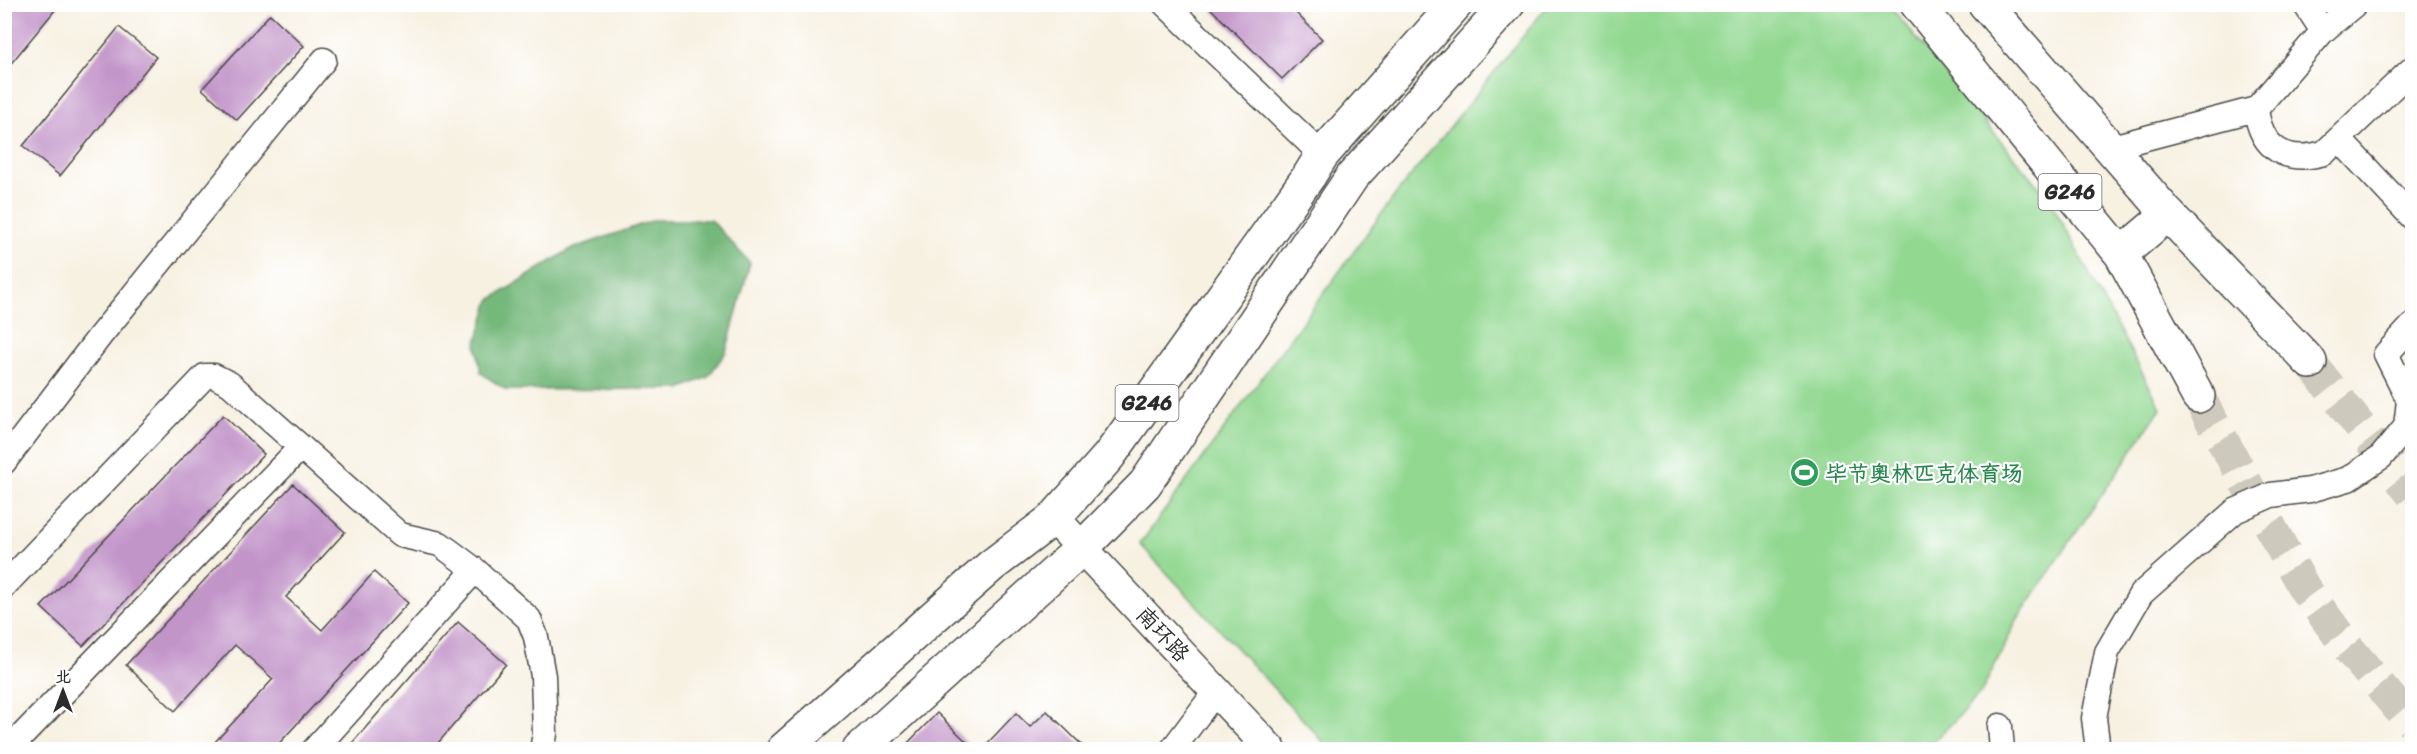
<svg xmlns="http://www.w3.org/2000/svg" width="2417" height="754" font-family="Sriracha,'LXGW WenKai TC',sans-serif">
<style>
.green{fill:#92d891;stroke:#5e825e;stroke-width:1.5}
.forest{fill:#75b87b;stroke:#507253;stroke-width:1.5}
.building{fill:#c295c9}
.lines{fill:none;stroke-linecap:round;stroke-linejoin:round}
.highway-tunnel{stroke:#cec9bd;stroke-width:33;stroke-dasharray:33 16;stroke-linecap:butt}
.minor-casing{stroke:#4a4946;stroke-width:27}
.major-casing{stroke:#4a4946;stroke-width:33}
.highway-casing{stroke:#4a4946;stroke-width:36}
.minor{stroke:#fff;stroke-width:24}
.major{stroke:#fff;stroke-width:30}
.highway{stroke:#fff;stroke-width:33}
.labels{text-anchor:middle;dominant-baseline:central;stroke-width:4.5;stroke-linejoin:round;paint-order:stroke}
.shield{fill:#fff;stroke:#6b6b6b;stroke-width:1.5}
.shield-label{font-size:21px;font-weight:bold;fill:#2b2b2b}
.leisure-label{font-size:22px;font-weight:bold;fill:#27864d;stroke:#fff;text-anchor:start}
.street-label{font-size:22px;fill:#2b2b2b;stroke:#fff}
</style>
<rect width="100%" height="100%" fill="#fff"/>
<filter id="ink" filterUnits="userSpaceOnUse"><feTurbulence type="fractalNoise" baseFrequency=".0167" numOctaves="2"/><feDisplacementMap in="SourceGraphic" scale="12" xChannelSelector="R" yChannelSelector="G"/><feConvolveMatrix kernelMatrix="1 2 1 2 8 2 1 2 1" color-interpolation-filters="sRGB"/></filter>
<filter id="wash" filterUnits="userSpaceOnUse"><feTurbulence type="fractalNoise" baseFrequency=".008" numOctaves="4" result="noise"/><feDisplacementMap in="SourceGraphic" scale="24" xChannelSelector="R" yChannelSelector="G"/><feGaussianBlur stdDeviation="1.35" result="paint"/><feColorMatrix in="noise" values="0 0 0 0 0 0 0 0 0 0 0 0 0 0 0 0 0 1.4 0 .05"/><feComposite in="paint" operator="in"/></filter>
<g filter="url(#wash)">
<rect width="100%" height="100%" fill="#f7f1e2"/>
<path class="green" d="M1549 4 1889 5 2051 202 2161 408 2018 618 1981 693 1927 749H1330L1140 544 1396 194Z"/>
<path class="forest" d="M654 220H711L750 263 726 352 708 377 680 389 506 390 481 373 476 344 490 300 569 250Z"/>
<g id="blocks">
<path class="building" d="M4 4H60L4 72Z
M1206 4H1287L1322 39 1282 79Z
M270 14 304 46 237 120 202 89Z
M119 27 156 57 60 176 23 146Z
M223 415 264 454 83 646 41 607Z
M293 484 345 532 286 597 322 630 374 572 408 603 273 750H224L215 742 273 679 235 645 175 711 126 665Z
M458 622 506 664 432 750H346Z
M1047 711 1087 750H981L1016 713 1030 727Z
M937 713 975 750H901Z"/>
</g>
</g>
<g filter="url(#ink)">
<use href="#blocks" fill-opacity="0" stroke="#4a4946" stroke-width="1.5"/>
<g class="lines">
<path class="highway-tunnel" d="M2310 362 2412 494
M2198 396 2304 588 2348 648 2412 724"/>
<defs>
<path id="minor" d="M1165 4 1322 155
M2305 4 2323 31
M2256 109 2323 31 2355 4
M2339 139 2412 217
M2108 148 2256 109C2261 149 2286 164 2324 153L2412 69
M4 462 100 336 324 60
M4 586 205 376H214L230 384 400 535 440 544 475 570 529 619 536 637 543 676 545 734 542 750
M2000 726 2002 750
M14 744 301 447
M314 750 475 570
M1172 750 1216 691
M2098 750 2094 718 2107 652 2141 594 2235 511 2271 495 2310 490 2348 479 2381 457 2406 427 2409 400 2386 354 2412 326"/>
<path id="major" d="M1054 518 1271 750"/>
<path id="highway" d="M1917 4 2121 254 2198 396
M1985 4 2168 214 2310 362
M2121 254 2168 214
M783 750 991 566 1054 518 1109 456 1309 176 1322 155 1456 4
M859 750 1082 548 1145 484 1352 177 1508 4"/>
</defs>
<use href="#minor" class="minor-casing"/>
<use href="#major" class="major-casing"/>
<use href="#highway" class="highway-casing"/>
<use href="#minor" class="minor"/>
<use href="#major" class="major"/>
<use href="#highway" class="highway"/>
</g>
</g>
<defs>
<symbol id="stadium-disc" viewBox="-11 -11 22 22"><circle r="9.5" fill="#2e9e5b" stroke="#fff"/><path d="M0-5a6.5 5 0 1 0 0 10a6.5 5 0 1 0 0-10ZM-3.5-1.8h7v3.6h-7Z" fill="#fff"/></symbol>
</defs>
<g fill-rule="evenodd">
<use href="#stadium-disc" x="1788" y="456" width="33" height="33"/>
</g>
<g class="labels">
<g class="shield">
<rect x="2038.5" y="174" width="63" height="36" rx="4.5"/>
<rect x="1115.5" y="385" width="63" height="36" rx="4.5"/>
</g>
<g class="shield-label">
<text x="2070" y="192">G246</text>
<text x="1147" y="403">G246</text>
</g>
<g class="leisure-label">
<text x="1825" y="473">毕节奥林匹克体育场</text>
</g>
<g class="street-label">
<text transform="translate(1163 634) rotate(47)">南环路</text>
</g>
</g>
<rect width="2417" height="754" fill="none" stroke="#fff" stroke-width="24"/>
<g transform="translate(63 691)" stroke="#ffffff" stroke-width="4.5" paint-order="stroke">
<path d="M0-4.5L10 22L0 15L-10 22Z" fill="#2b2b2b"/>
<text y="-9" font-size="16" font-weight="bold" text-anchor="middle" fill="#2b2b2b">北</text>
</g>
</svg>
